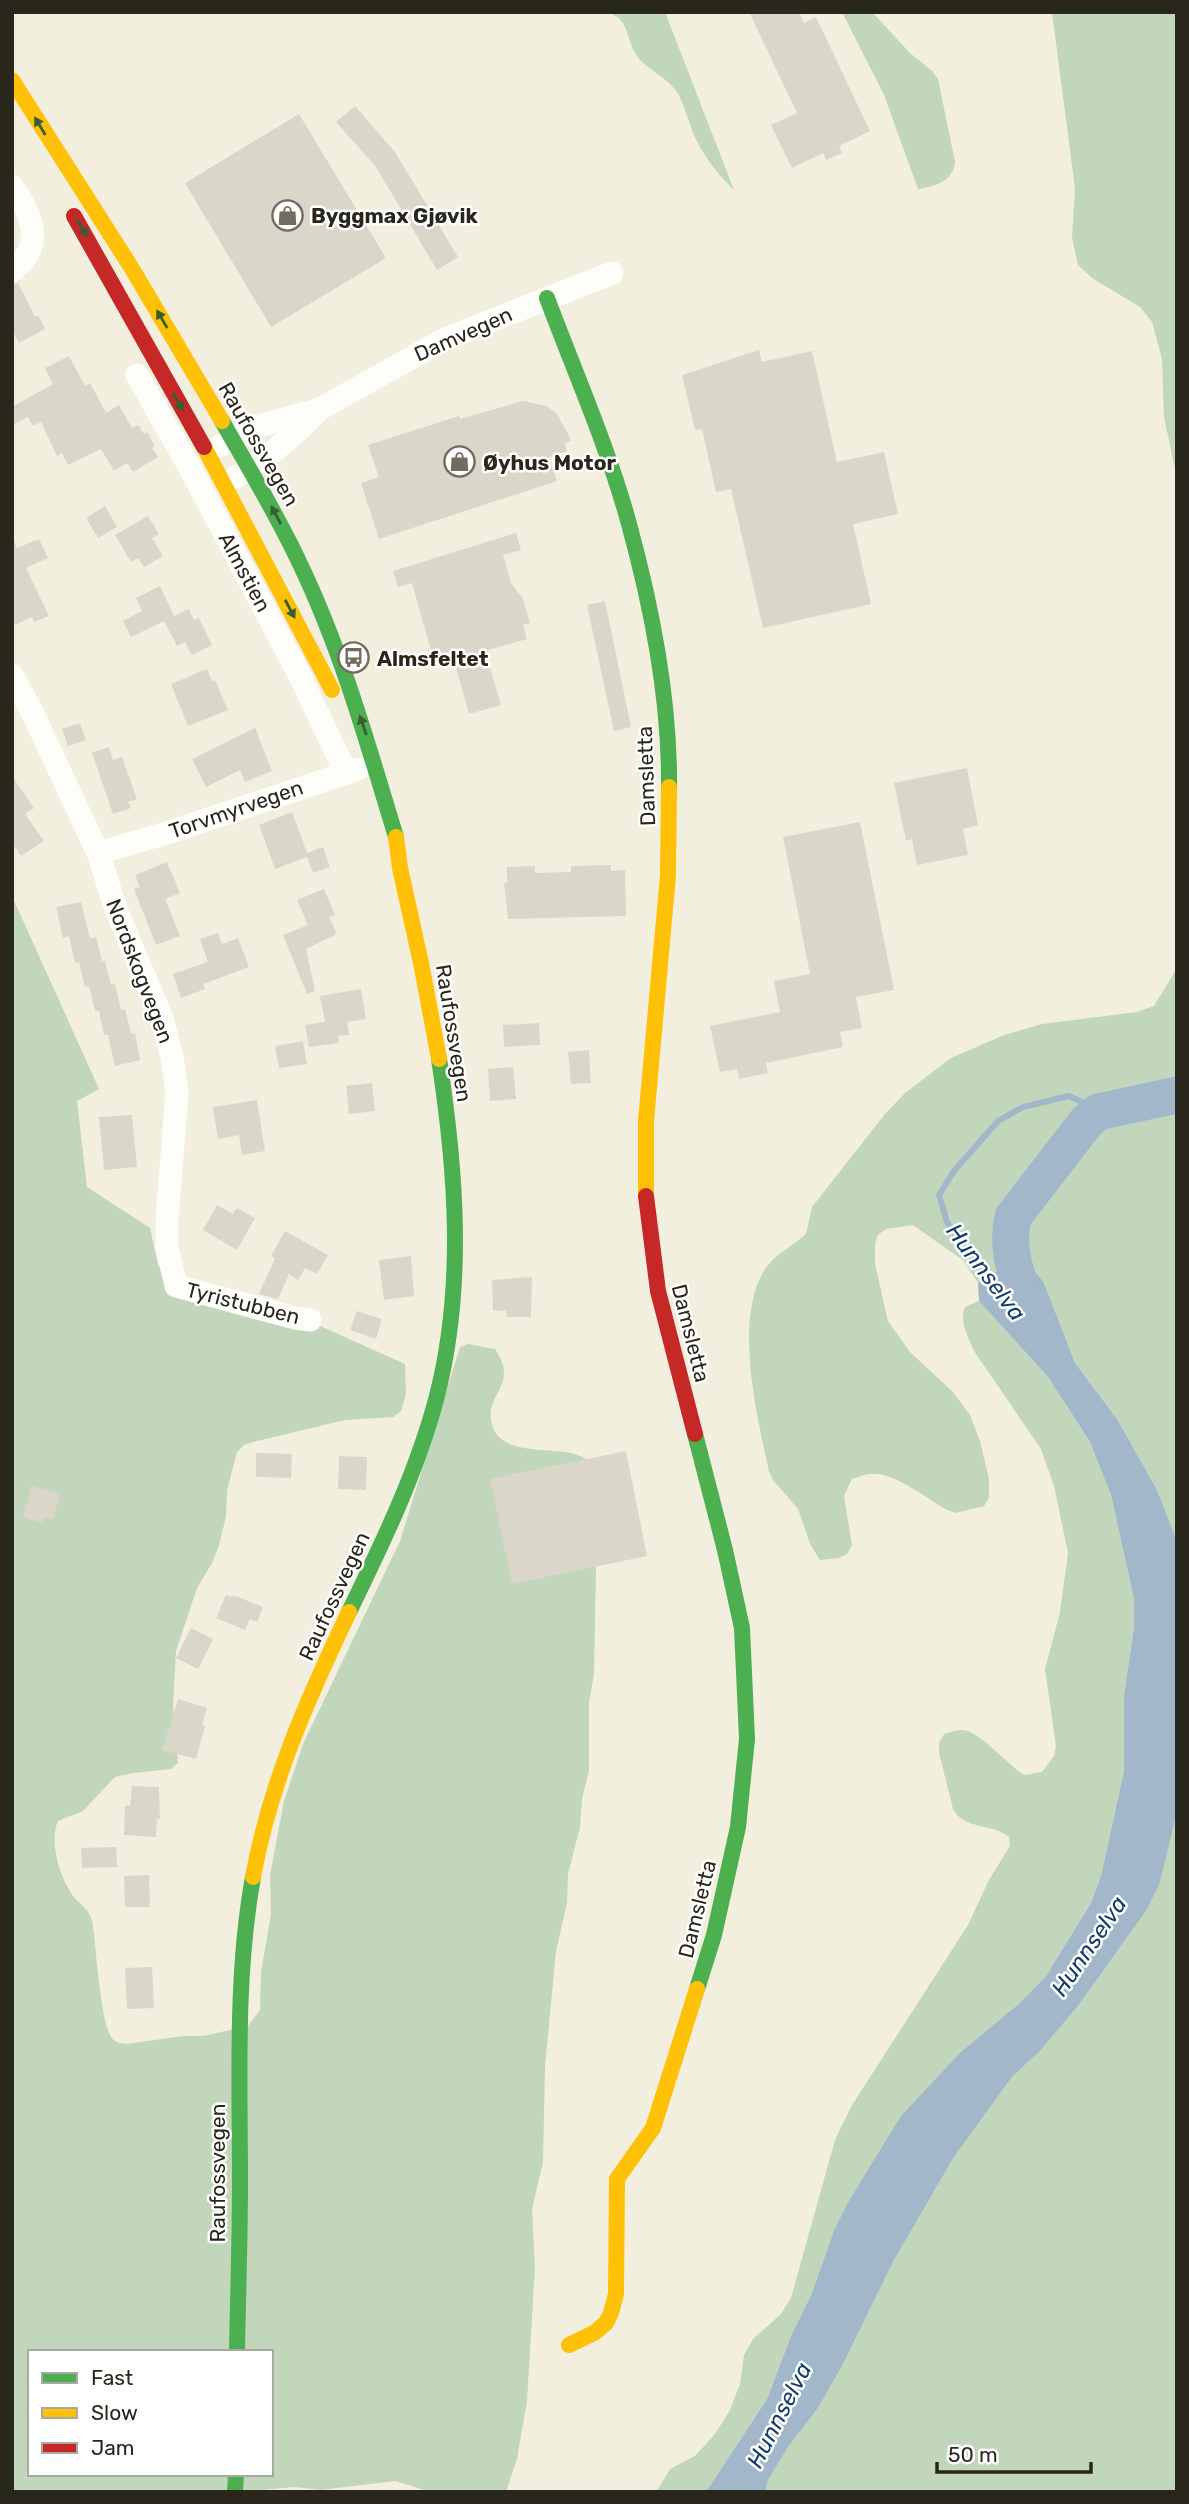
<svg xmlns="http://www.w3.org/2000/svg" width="1189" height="2504" font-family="Rubik,sans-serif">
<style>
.forest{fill:#c2d6bc;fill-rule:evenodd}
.water{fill:#a3b7cb}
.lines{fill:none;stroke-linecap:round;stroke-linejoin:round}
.stream{stroke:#a3b7cb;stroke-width:6}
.river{stroke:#a3b7cb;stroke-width:37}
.building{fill:#dad7ca}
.street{stroke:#fdfdfa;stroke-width:23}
.fast{stroke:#4caf50;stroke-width:16}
.slow{stroke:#ffc107;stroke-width:16}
.jam{stroke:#c62828;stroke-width:16}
.oneway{fill:#375d30}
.labels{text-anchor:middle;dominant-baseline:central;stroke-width:5;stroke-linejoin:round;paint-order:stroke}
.poi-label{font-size:21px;font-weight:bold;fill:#29261b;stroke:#fff;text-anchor:start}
.street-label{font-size:21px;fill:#29261b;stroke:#fff}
.water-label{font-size:23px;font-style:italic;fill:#143d6c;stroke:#fff}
</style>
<rect width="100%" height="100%" fill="#f3efde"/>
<path class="forest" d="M603 12H665L734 190C718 175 702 154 693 133 688 120 684 104 677 92 667 77 645 68 637 56 625 38 630 15 603 12Z
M842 12H872L910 53 932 71 938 79 955 162C953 182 935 186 918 189L884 95Z
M1052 12H1177V479L1164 417 1162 359 1152 322 1140 307 1092 278 1078 265 1072 237 1075 189Z
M12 896 99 1089 77 1101 87 1187 150 1228 158 1265 171 1280 309 1321 405 1364 406 1394 401 1411 393 1417 345 1420 253 1442 244 1445 237 1452 227 1490 226 1517 219 1545 212 1563 197 1588 176 1651 173 1707 178 1763 171 1769 134 1773 115 1777 83 1811 58 1821C49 1841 59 1875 71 1893 81 1908 91 1907 93 1927 96 1948 101 2026 112 2038 116 2043 120 2043 126 2044L184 2036H203L248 2026 260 2010 261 1972 271 1914 270 1875 284 1801 303 1744 400 1541 460 1347 468 1344 495 1349C519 1384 487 1392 491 1420 497 1460 554 1444 580 1456 588 1459 596 1466 603 1471L596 1566 594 1674 589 1703V1770L582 1799 580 1827 568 1874 567 1903 556 1951 545 2067 543 2162 532 2209 535 2267 527 2401 517 2459 506 2492H431L395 2481 321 2490 294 2487 242 2492H12ZM30 2352H271V2474H30Z
M1177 968V1546L1156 1488 1117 1419 1075 1363 1044 1283 984 1278 978 1283 964 1261 913 1225 886 1229 878 1235 875 1244V1264L888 1321 910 1352 953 1392 970 1415 980 1441 989 1479V1498L984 1506 956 1513 947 1510C928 1499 896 1474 875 1474 867 1473 860 1477 852 1479L844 1496 852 1545 847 1554 839 1558 820 1560 810 1544 798 1509 773 1480 769 1471C757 1417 733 1319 765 1269 776 1253 792 1247 806 1234L812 1207 885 1114 905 1093 951 1058 1004 1035 1042 1024 1137 1012 1154 1006Z
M979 1301 1048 1377 1090 1442 1111 1495 1134 1599V1628L1124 1695V1771L1101 1876 1091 1903 1046 1976 1019 2004 847 2204 834 2230 812 2293 791 2336 767 2399 706 2492H656L670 2469 695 2456 715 2434 730 2410 740 2384 744 2355 753 2339 781 2314 791 2298 835 2140 852 2105 968 1925 989 1880 1010 1846 1009 1837C992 1823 964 1830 953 1809L939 1753V1743L944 1734C949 1733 955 1730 961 1730 977 1728 1008 1765 1024 1775L1042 1772 1054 1756 1056 1747 1045 1669 1060 1612 1068 1553 1054 1486 1041 1449 974 1351C968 1337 959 1322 965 1307Z
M1177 1772V2492H765L768 2480 788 2447 818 2408 842 2366 894 2260 954 2157 1012 2077 1040 2051 1078 2006 1146 1911 1175 1820Z"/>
<path class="water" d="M1029 1264 1044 1283 1075 1363 1117 1419 1156 1488 1173 1531 1177 1546 1175 1820 1159 1885 1146 1911 1078 2006 1040 2051 1012 2077 954 2157 894 2260 842 2366 818 2408 788 2447 768 2480 765 2492H706L767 2399 791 2336 812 2293 834 2230 847 2204 901 2116 960 2053 1019 2004 1046 1976 1091 1903 1101 1876 1124 1771V1695L1134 1628V1599L1111 1495 1090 1442 1048 1377 979 1301 978 1283C992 1271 1012 1265 1029 1264Z"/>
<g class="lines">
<path class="stream" d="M988 1283 947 1222 939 1195 954 1171 998 1121 1023 1107 1069 1096 1095 1108 1098 1112"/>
<path class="river" d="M1029 1314C1019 1282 1005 1251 1013 1217L1087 1121 1098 1112 1177 1095"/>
</g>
<path class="building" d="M749 12H799L804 23 816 17 870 131 839 146 842 153 826 160 823 153 792 168 771 125 797 113Z
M355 106 395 152 458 257 437 270 376 167 336 122Z
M299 114 386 258 271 327 185 183Z
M18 283 35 317 38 315 45 329 19 343 12 329V285Z
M759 350 762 362 812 351 837 462 884 452 898 514 853 524 871 604 763 628 731 489 716 492 702 429 695 430 682 375Z
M69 356 85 386 90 383 106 413 119 405 132 428 138 425 144 434 147 432 155 446 152 448 158 457 133 472 127 463 114 471 101 449 68 465 62 453 57 456 41 422 33 426 28 417 12 425V407L53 384 45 368Z
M523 401 546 406 556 413 567 432 571 441 564 443 567 451 549 457 557 481 379 539 361 483 379 477 368 445 459 416 460 419Z
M105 506 117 527 98 538 86 518Z
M148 516 159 534 152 538 163 556 144 567 138 558 131 562 115 535Z
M516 533 521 550 503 555 511 583 523 599 530 623 523 625 527 639 485 651 501 705 469 714 454 660 435 665 412 583 398 587 393 571Z
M12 536 17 548 39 539 48 558 26 568 49 616 34 622 32 617 12 626Z
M160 586 174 616 189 609 194 620 199 618 212 645 192 655 185 642 177 646 164 621 131 637 123 621 142 611 136 598Z
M605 601 631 727 614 731 587 605Z
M207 669 212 681 215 680 228 710 188 726 171 684Z
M80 723 86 740 68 746 62 729Z
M255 728 272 771 245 782 240 770 206 787 192 759Z
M109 747 113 760 122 757 137 799 128 802 131 808 113 814 92 753Z
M967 768 978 825 963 829 968 855 917 865 912 839 906 841 894 783Z
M12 776 34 808 25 814 44 841 21 856 12 843Z
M292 812 307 853 323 847 330 867 313 873 307 857 275 869 259 825Z
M860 822 894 990 856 997 862 1028 840 1032 843 1047 766 1063 768 1073 739 1079 737 1069 720 1072 710 1026 780 1012 774 981 810 974 783 837Z
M167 862 180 893 165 899 180 936 156 945 134 889 140 887 135 875Z
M611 865V871L625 870 626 916 508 919 504 883H507V867L535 866V873L571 872V866Z
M324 889 335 915 329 917 337 934 306 949 315 991 307 994 283 935 308 925 297 900Z
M81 902 90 938 96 937 102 961H105L111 985 115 984 121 1010 125 1009 131 1034 135 1033 140 1060 115 1066 108 1035H104L99 1011H95L89 986 85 987 79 962 75 963 69 936 63 938 56 907Z
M218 933 222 944 238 938 249 967 203 984 205 989 181 998 173 974 208 962 200 939Z
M361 989 366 1019 347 1022 349 1035 338 1036 339 1043 309 1047 305 1025 325 1022 320 996Z
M539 1023 540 1045 504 1047 503 1025Z
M303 1041 307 1064 279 1068 275 1046Z
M589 1050 591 1083 571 1084 568 1052Z
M513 1067 516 1099 490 1101 488 1069Z
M372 1083 375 1111 349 1114 346 1086Z
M257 1100 265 1151 242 1155 239 1135 218 1139 213 1107Z
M132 1115 137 1167 104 1170 99 1117Z
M217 1205 233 1214 237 1208 255 1218 237 1250 203 1230Z
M285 1231 328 1255 317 1274 305 1268 298 1280 289 1274 278 1299 259 1294 275 1258 271 1256Z
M411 1256 414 1296 384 1300 379 1260Z
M532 1277 531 1317H507L506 1311 493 1310 492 1280Z
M357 1311 382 1319 376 1339 350 1330Z
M626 1451 647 1556 512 1584 490 1479Z
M256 1453 292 1454 291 1478 256 1477Z
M339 1456 367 1457 366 1490 338 1489Z
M32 1486 60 1494 53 1519 44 1517 42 1523 23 1517Z
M226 1595 232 1597 233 1595 263 1607 257 1622 250 1619 245 1630 216 1618Z
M191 1628 213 1639 198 1669 176 1658Z
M178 1699 207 1708 202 1725 205 1726 196 1759 162 1750Z
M132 1786 159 1787 160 1819H157L156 1837 124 1835 125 1806H130Z
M116 1847 117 1867 82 1868 81 1848Z
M149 1875 150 1907H125L124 1876Z
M152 1967 154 2008 127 2009 125 1968Z"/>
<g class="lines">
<path class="street" d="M12 186C32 215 46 245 12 271
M137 375 191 470 299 674 346 773
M220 446 258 426 320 409 445 339 612 273
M236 477C267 458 293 437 318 411
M12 675 33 714 98 853 117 912 162 1018 172 1057 177 1092 167 1220V1247L176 1286 295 1318 310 1320
M98 853 167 833 358 769"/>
<path class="fast" d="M547 298C575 373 608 447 629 524 652 608 670 699 669 787
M222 421C249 469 278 516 301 566 342 652 368 745 396 837
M695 1434 725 1550 742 1628 747 1739 738 1827 714 1935 697 1989
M349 1612C383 1542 417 1472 437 1396 465 1286 456 1170 439 1059
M237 2352C238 2295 240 2238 240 2181 240 2080 235 1977 253 1877
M235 2492 236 2474"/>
<path class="slow" d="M12 80 131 267 222 421
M204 447 332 690
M396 837 400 868 421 963 439 1059
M646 1196V1121L668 875 669 787
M253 1877C270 1783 308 1698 349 1612
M569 2345 594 2333 606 2323 611 2313 616 2294 617 2179 653 2128 697 1989"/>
<path class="jam" d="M74 216 204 447
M646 1196 658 1291 695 1434"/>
</g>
<defs><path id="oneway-solid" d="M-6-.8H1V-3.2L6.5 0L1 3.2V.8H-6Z" transform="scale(1.75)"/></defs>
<g class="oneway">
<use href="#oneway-solid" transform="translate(40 126) rotate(-121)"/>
<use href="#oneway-solid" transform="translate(82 228) rotate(60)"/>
<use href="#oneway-solid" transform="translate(162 319) rotate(-120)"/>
<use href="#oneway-solid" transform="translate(178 402) rotate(61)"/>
<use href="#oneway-solid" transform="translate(276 515) rotate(-118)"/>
<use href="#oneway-solid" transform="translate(290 609) rotate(62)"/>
<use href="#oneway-solid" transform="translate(363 725) rotate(-109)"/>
</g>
<defs>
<symbol id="shop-ring" viewBox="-11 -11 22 22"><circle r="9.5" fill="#fff" stroke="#706c5f" stroke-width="1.5"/><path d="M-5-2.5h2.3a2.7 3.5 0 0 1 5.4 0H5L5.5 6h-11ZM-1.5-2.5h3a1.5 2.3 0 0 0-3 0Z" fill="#706c5f"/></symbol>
<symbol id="bus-ring" viewBox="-11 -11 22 22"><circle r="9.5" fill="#fff" stroke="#706c5f" stroke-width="1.5"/><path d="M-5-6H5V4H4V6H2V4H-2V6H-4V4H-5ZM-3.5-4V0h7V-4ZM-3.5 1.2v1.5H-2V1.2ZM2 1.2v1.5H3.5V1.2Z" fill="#706c5f"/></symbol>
</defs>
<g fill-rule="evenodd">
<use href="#shop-ring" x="270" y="198" width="35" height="35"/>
<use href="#shop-ring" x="442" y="444" width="35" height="35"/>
<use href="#bus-ring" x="336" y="640" width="35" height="35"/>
</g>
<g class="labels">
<g class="poi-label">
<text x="311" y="215">Byggmax Gjøvik</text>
<text x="483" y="462">Øyhus Motor</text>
<text x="377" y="658">Almsfeltet</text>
</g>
<g class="street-label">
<text transform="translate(463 334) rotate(-24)">Damvegen</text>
<text transform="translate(259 444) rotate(60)">Raufossvegen</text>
<text transform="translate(245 572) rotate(62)">Almstien</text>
<text transform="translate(646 776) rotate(-92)">Damsletta</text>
<text transform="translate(236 809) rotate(-19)">Torvmyrvegen</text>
<text transform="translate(140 971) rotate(69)">Nordskogvegen</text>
<text transform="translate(454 1033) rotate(81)">Raufossvegen</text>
<text transform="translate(243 1303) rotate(14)">Tyristubben</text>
<text transform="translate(691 1333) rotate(76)">Damsletta</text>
<text transform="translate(334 1596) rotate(-65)">Raufossvegen</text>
<text transform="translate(697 1909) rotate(-76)">Damsletta</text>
<text transform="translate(217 2173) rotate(-90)">Raufossvegen</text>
</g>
<g class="water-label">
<text transform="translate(986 1272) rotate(53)">Hunnselva</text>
<text transform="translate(1089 1946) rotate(-56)">Hunnselva</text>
<text transform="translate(779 2415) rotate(-63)">Hunnselva</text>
</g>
</g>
<rect width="1189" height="2504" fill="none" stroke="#29261b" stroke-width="28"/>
<rect x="28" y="2350" width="245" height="126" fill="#ffffff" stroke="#a9a8a4" stroke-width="2"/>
<rect x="42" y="2373" width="35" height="10" fill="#4caf50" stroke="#a9a8a4" stroke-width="2"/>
<text x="91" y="2385" font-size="21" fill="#29261b">Fast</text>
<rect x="42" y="2408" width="35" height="10" fill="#ffc107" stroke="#a9a8a4" stroke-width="2"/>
<text x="91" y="2420" font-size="21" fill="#29261b">Slow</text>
<rect x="42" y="2443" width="35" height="10" fill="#c62828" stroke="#a9a8a4" stroke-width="2"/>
<text x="91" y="2455" font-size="21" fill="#29261b">Jam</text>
<path d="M937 2462v10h154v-10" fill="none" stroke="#29261b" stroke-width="3.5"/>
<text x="948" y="2462" font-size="21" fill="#29261b" stroke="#ffffff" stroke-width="5" paint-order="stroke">50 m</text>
</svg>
